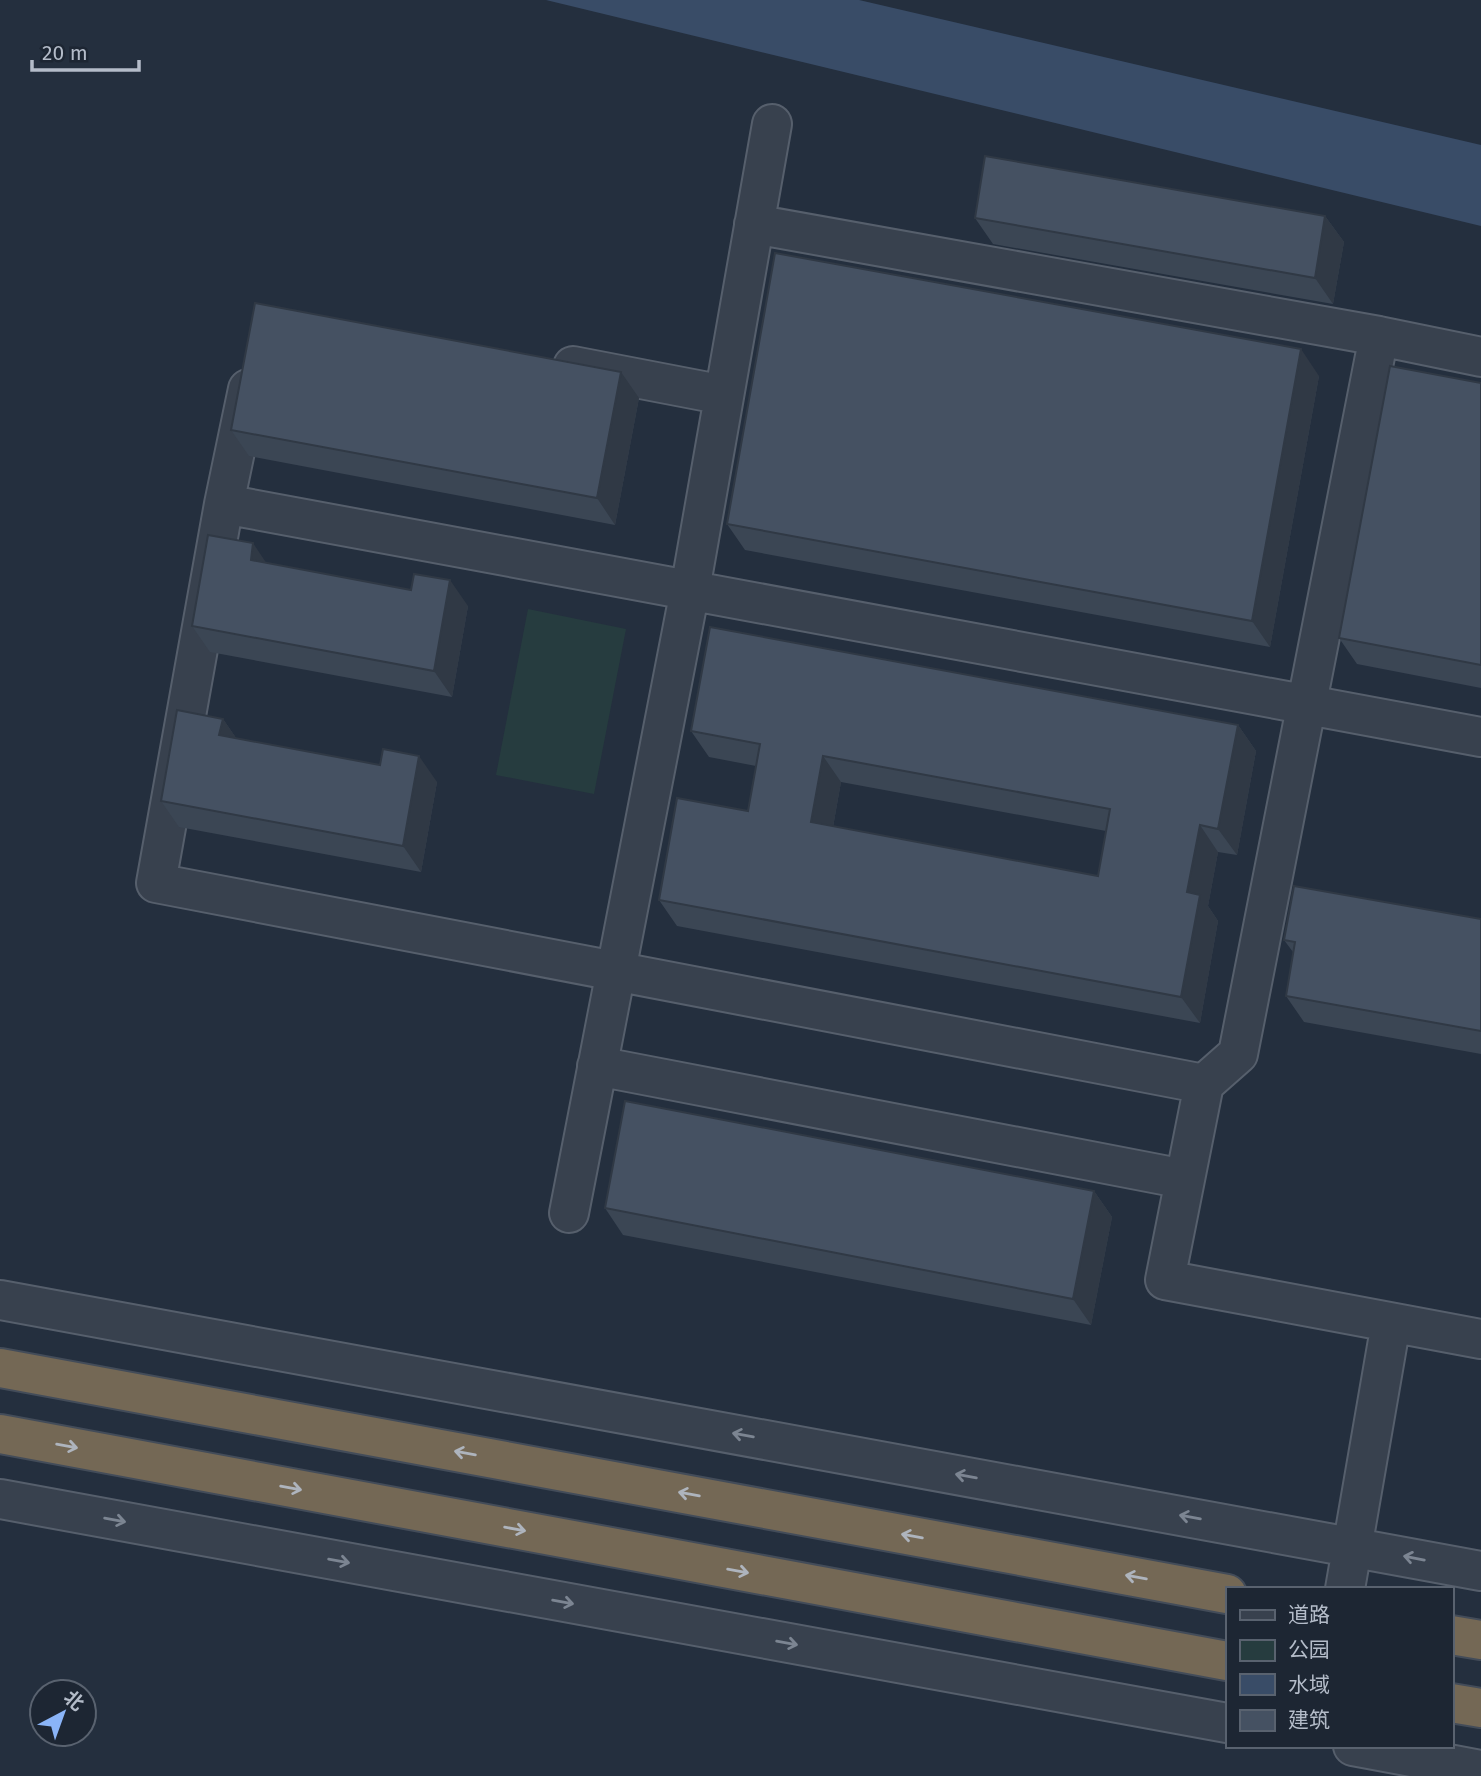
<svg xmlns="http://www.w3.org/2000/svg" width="1481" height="1776" font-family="'Fira Sans','Noto Sans SC',sans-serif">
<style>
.green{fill:#263c3f}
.water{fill:#394c67}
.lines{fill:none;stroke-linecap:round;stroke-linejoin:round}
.minor-casing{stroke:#565f6c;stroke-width:42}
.highway-casing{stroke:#434c59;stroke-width:42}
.minor{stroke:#38414e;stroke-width:38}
.highway{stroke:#746855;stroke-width:38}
.wall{fill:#3b4654;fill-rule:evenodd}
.shaded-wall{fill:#303945}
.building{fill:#455162;stroke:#303945;stroke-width:2;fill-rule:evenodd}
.oneway{stroke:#7c8592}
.oneway2{stroke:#aeb4bd}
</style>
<rect width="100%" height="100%" fill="#242f3e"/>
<path class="green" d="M528 609 626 629 594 794 496 775Z"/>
<path class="water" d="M546 0H859L1481 145V226Z"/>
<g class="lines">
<defs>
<path id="minor" d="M754 224 1379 336 1481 357
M1379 336 1238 1054 1204 1084 1165 1280 1481 1339
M573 366 724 395
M248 389 224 504 156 883 1204 1084
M224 504 1481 737
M597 1066 1184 1179
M569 1213 690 590 772 124
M0 1300 1481 1571
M0 1499 1227 1723
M1345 1589 1391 1323
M1353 1746 1481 1770"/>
<path id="highway" d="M0 1368 1227 1594
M0 1434 1227 1661
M1451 1635 1481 1640
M1451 1703 1481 1708"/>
</defs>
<use href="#minor" class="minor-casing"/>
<use href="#highway" class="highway-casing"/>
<use href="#minor" class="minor"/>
<use href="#highway" class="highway"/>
</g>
<path class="wall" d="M1325 216 1344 242 1333 304 993 244 975 218Z
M1319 376 1270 647 745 550 727 524Z
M1481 383V688L1357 664 1339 638Z
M639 398 615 525 249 456 231 430Z
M267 563 468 606 452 697 210 652 192 626Z
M223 719 236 738 437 782 421 872 179 827 161 801Z
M1238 725 1256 751 1237 855 1218 852 1208 906 1218 921 1200 1023 677 926 659 900 748 811 756 766 709 757 691 731ZM841 782 1106 831 1098 876 833 827Z
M1481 919V1054L1304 1022 1286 996 1293 952 1284 940Z
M1094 1191 1112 1217 1091 1325 623 1235 605 1208Z"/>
<path class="shaded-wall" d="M1325 216 1344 242 1333 304 1315 278Z
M1301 349 1319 376 1270 647 1252 621Z
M621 372 639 398 615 525 597 498Z
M253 543 271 570 251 560Z
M450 580 468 606 452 697 434 671Z
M223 719 241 745 219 735Z
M1238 725 1256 751 1237 855 1218 829Z
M419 756 437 782 421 872 403 846Z
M823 756 841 782 829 849 811 822Z
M1200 825 1218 852 1208 906 1218 921 1200 1023 1181 997 1187 892Z
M1094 1191 1112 1217 1091 1325 1073 1299Z"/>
<path class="building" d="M985 156 1325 216 1315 278 975 218Z
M775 253 1301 349 1252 621 727 524Z
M255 303 621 372 597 498 231 430Z
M1390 366 1481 383V665L1339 638Z
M208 535 253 543 251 560 411 590 414 574 450 580 434 671 192 626Z
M710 627 1238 725 1218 829 1200 825 1187 892 1200 895 1181 997 659 900 677 798 748 811 760 744 691 731ZM823 756 1110 809 1098 876 811 822Z
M177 710 223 719 219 735 380 765 383 749 419 756 403 846 161 801Z
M1294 886 1481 919V1031L1286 996 1295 942 1284 940Z
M625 1101 1094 1191 1073 1299 605 1208Z"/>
<defs><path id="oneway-shaft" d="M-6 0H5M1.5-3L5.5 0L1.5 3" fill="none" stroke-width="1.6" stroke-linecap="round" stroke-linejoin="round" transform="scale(1.75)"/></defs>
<g class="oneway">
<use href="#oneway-shaft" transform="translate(743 1435) rotate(-170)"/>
<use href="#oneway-shaft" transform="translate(966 1476) rotate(-170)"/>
<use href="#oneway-shaft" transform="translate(1190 1517) rotate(-170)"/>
<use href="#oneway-shaft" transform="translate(115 1520) rotate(10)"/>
<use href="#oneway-shaft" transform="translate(1414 1558) rotate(-169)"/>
<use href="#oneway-shaft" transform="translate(339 1561) rotate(10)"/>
<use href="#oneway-shaft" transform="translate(563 1602) rotate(10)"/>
<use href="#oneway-shaft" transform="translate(787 1643) rotate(10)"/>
</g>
<g class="oneway2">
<use href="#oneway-shaft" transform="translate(67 1446) rotate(10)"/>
<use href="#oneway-shaft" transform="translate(465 1453) rotate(-170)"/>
<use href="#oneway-shaft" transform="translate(291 1488) rotate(10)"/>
<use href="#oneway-shaft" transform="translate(689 1494) rotate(-170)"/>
<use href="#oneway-shaft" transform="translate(515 1529) rotate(10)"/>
<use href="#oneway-shaft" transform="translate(912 1536) rotate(-170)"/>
<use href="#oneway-shaft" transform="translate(738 1571) rotate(10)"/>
<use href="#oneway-shaft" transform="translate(1136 1577) rotate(-170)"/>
</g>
<rect x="1226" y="1587" width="228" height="161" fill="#1d2633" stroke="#59626f" stroke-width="2"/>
<rect x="1240" y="1610" width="35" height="10" fill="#38414e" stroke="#59626f" stroke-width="2"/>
<text x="1288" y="1622" font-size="21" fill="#b4bcc9">道路</text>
<rect x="1240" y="1640" width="35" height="21" fill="#263c3f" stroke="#59626f" stroke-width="2"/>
<text x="1288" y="1657" font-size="21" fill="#b4bcc9">公园</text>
<rect x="1240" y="1674" width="35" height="21" fill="#394c67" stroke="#59626f" stroke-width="2"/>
<text x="1288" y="1692" font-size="21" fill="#b4bcc9">水域</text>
<rect x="1240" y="1710" width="35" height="21" fill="#455162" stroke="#59626f" stroke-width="2"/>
<text x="1288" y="1727" font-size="21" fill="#b4bcc9">建筑</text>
<g transform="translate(63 1713) rotate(41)"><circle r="33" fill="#1d2633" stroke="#59626f" stroke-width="2"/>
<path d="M0-5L12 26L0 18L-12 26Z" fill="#8ab4f8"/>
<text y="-10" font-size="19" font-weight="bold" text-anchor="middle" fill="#b4bcc9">北</text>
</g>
<path d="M32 60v10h107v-10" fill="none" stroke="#b4bcc9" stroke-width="3.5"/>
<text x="42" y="60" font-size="21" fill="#b4bcc9" stroke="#1d2633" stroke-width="5" paint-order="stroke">20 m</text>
</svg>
